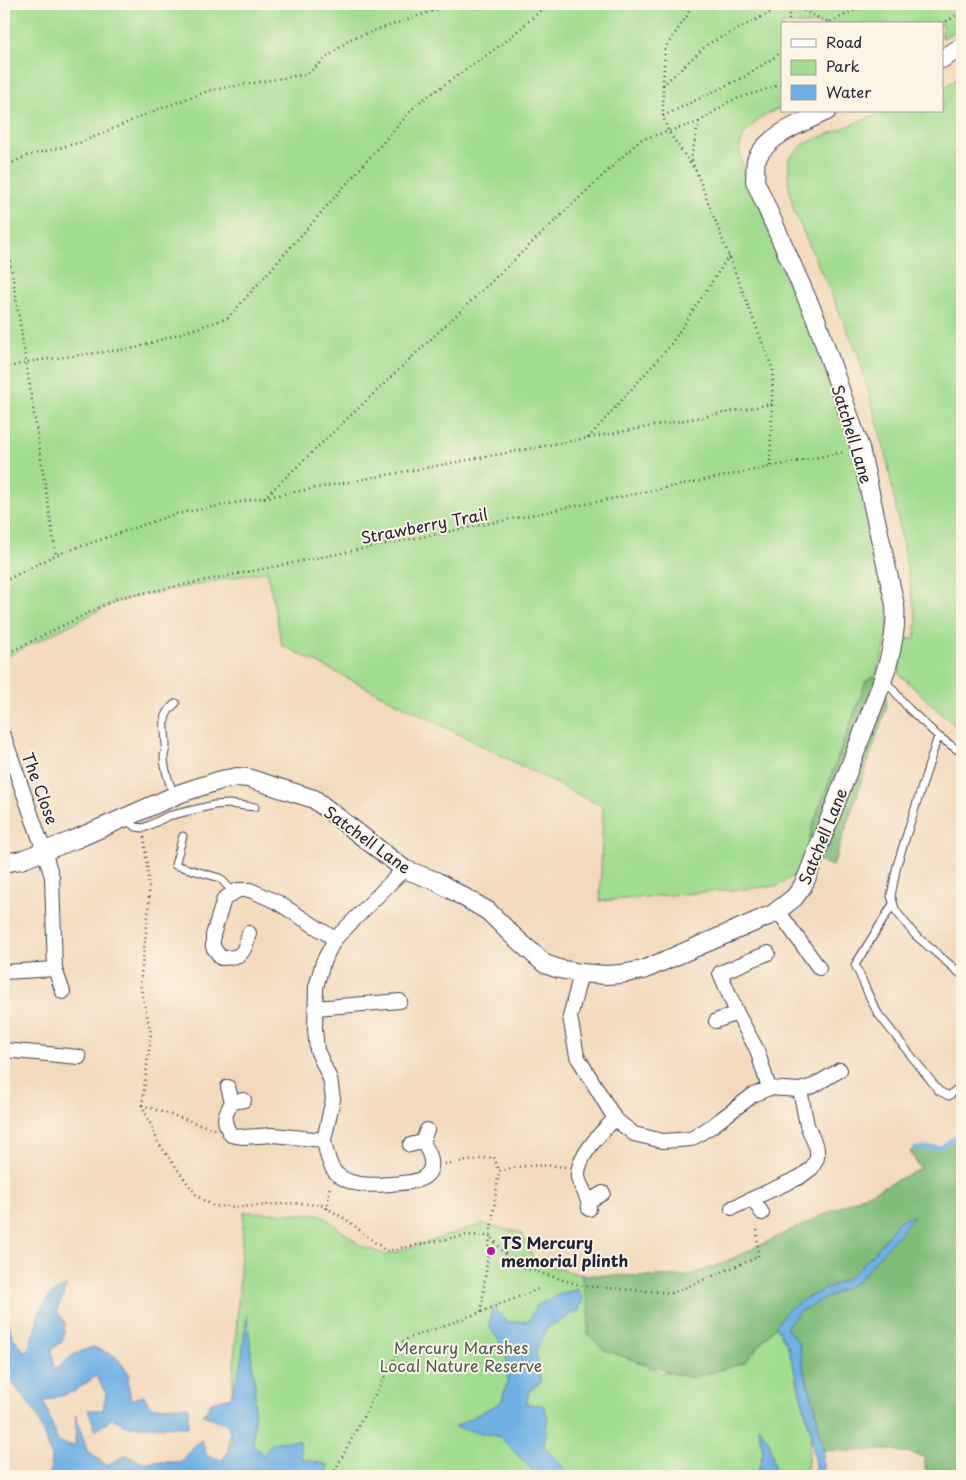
<svg xmlns="http://www.w3.org/2000/svg" width="966" height="1480" font-family="'Playpen Sans',sans-serif">
<style>
.green{fill:#a2dc8f;stroke:#627f65}
.forest{fill:#81bc7a;stroke:#526f5a}
.water{fill:#6fb1e4;stroke:#486a90}
.lines{fill:none;stroke-linecap:round;stroke-linejoin:round}
.stream{stroke:#6fb1e4;stroke-width:4.5}
.service-casing{stroke:#413e4e;stroke-width:9}
.minor-casing{stroke:#413e4e;stroke-width:16}
.tertiary-casing{stroke:#413e4e;stroke-width:20}
.path{stroke:#413e4e;stroke-width:2.5;stroke-dasharray:1 4;stroke-linecap:butt}
.service{stroke:#fff;stroke-width:7}
.minor{stroke:#fff;stroke-width:14}
.tertiary{stroke:#fff;stroke-width:18}
.poi-dot{fill:#b5179e;stroke:#fcf5e5;stroke-width:2}
.labels{text-anchor:middle;dominant-baseline:central;stroke-width:4;stroke-linejoin:round;paint-order:stroke}
.street-label{font-size:16px;fill:#22223b;stroke:#fcf5e5}
.poi-label{font-size:16px;font-weight:bold;fill:#22223b;stroke:#fcf5e5;text-anchor:start}
.park-label{font-size:16px;fill:#485a54;stroke:#fcf5e5}
</style>
<rect width="100%" height="100%" fill="#fcf5e5"/>
<filter id="ink" filterUnits="userSpaceOnUse"><feTurbulence type="fractalNoise" baseFrequency=".02" numOctaves="2"/><feDisplacementMap in="SourceGraphic" scale="10" xChannelSelector="R" yChannelSelector="G"/><feConvolveMatrix kernelMatrix="1 2 1 2 8 2 1 2 1" color-interpolation-filters="sRGB"/></filter>
<filter id="wash" filterUnits="userSpaceOnUse"><feTurbulence type="fractalNoise" baseFrequency=".0096" numOctaves="4" result="noise"/><feDisplacementMap in="SourceGraphic" scale="20" xChannelSelector="R" yChannelSelector="G"/><feGaussianBlur stdDeviation="1.12" result="paint"/><feColorMatrix in="noise" values="0 0 0 0 0 0 0 0 0 0 0 0 0 0 0 0 0 1.4 0 .05"/><feComposite in="paint" operator="in"/></filter>
<g filter="url(#wash)">
<rect width="100%" height="100%" fill="#f3dabd"/>
<path class="green" d="M4 4H962V28L942 38V24H782V107C764 115 737 130 740 154 740 159 743 164 744 169L811 318 856 454 889 618 884 651 811 864 778 886 600 901 603 807 282 645 267 571 120 600 4 658Z
M962 75V733L899 674 901 640 915 638 917 622 886 455 858 354 794 211 788 183 789 158 804 144 885 111H942V89Z
M244 1212 322 1215 361 1246 387 1255 483 1224 522 1233 535 1262 581 1275 686 1277 598 1344 662 1373 744 1363 775 1304 776 1326 788 1346 811 1433 807 1468 812 1476H183L227 1471Z"/>
<path class="forest" d="M875 676C884 686 888 696 886 709L833 866 814 860C807 849 809 839 812 827L866 681Z
M962 1132V1476H926L924 1457 893 1450 844 1451 823 1450 815 1406 804 1371 799 1343 786 1327 800 1311 857 1282 913 1216 848 1278 806 1298 788 1310 776 1326 744 1363 693 1378 671 1373 604 1350 588 1334 589 1310 581 1275 686 1276 716 1266 920 1169 910 1151 941 1147Z"/>
<path class="water" d="M914 1216 857 1282 800 1311 786 1327 799 1343 804 1371 815 1406 823 1450 824 1476H813L815 1467 811 1433 788 1346 776 1326 787 1310 806 1298 848 1278 875 1252 900 1220Z
M67 1285 57 1311 65 1322 63 1341 52 1349 54 1370 75 1354 93 1347 115 1356 129 1373 128 1383 131 1400 144 1395 150 1407 188 1406V1427L127 1426 112 1418 96 1431 88 1410H103L106 1393 96 1376 73 1392 44 1401 58 1442 75 1446 76 1415 87 1451 107 1465 126 1455 142 1462H181L191 1448 202 1440 207 1456 223 1460 233 1442 227 1424 203 1415 211 1402 231 1397 241 1364 247 1315 255 1387 253 1446 264 1455 271 1443 299 1440 302 1459 328 1465 327 1476H320L310 1473 255 1468 183 1476H50L52 1458 36 1413 6 1375 4 1345V1311L13 1337 26 1353 36 1330 38 1315 48 1297Z
M577 1289 583 1299 579 1310 547 1328 536 1351 541 1382 529 1391 526 1404 543 1405 548 1417 544 1447 567 1471 568 1476H538L500 1437 454 1427 501 1402 508 1380 506 1352 489 1326 492 1307 508 1322 529 1321 536 1306 558 1295Z
M758 1426 769 1441 775 1468 782 1476H757L763 1452Z"/>
<g class="lines">
<path class="stream" d="M915 1149 941 1147 962 1133"/>
</g>
</g>
<g filter="url(#ink)">
<g class="lines">
<defs>
<path id="service" d="M885 680 909 709 938 736 962 753
M938 736 897 865 891 896 896 911 915 935 962 975
M174 796C170 784 164 770 164 757 164 753 166 750 166 746 166 727 159 717 176 703
M125 820 136 827 143 828 150 825 168 816 214 805 229 804 255 807
M183 836 175 865 220 878 234 893
M893 904 855 965C864 982 869 999 879 1015L939 1091 949 1096 962 1084"/>
<path id="minor" d="M4 737 44 851 52 877 55 969 63 992
M778 911 819 968
M249 933C244 953 243 958 221 958L213 947V935L224 899 238 890H250L277 902 335 939
M768 953 720 973 737 1013 757 1050 769 1088
M4 972 55 969
M581 973 570 1017 577 1056 615 1119 634 1134 663 1141 691 1139 712 1126 753 1095 769 1088 800 1090 813 1086 840 1070
M316 1008 400 1001
M716 1021 737 1013
M4 1050 79 1057
M228 1087 232 1102
M244 1100 232 1102C224 1116 222 1120 231 1135L243 1137 273 1135 324 1140 333 1099 330 1079 317 1050 315 1029 316 987 323 962 335 939 404 869
M324 1140C326 1151 329 1168 338 1175 353 1187 373 1185 391 1184 400 1183 410 1183 418 1180 438 1173 432 1154 422 1142L427 1130
M410 1145 422 1142
M753 1199 762 1213
M589 1201 603 1193
M732 1208 800 1177 812 1168 817 1158V1149L807 1125 800 1090
M589 1209C589 1195 580 1188 578 1177 576 1158 602 1131 615 1119"/>
<path id="tertiary" d="M942 59 962 47
M4 863 21 860 76 839 181 793 221 780 237 777 248 778 314 799 404 869 436 881 488 911 511 934 545 964 559 969 581 973 606 975 621 974 643 970 773 914 794 898 802 887 807 877C824 834 840 791 857 748 873 704 899 652 895 605L860 448 816 319 755 181C756 174 754 163 757 158 769 134 804 122 827 111"/>
</defs>
<use href="#service" class="service-casing"/>
<use href="#minor" class="minor-casing"/>
<use href="#tertiary" class="tertiary-casing"/>
<path class="path" d="M789 4V24
M790 4 828 22
M826 24 868 4
M942 24 962 12
M663 85 665 48 689 13 687 4
M663 116 744 77 782 52
M4 167 26 156 82 142 159 109 211 90 307 74 350 39 453 4
M693 167 668 131 663 116V85L708 44 787 4
M4 221 56 555
M4 369 26 362 135 348 228 318 417 104 505 42 548 4
M588 438 669 347 729 256
M770 466 773 370 691 158 699 122 730 101 782 84
M264 498 640 140 699 122
M4 581 56 555 175 514 772 404
M4 655 118 598 844 452
M144 837 149 885V907L140 984 151 1034 142 1105 159 1144 197 1196 213 1206 241 1207 294 1203 321 1205 347 1220 386 1251 467 1235 490 1236 481 1312 404 1340 332 1476
M142 1105 214 1129
M445 1164 494 1157 499 1171
M565 1167C544 1164 519 1165 499 1171L490 1236 515 1265 583 1286 672 1293 758 1257 757 1226
M327 1209 330 1184
M481 1312 541 1288"/>
<use href="#service" class="service"/>
<use href="#minor" class="minor"/>
<use href="#tertiary" class="tertiary"/>
</g>
</g>
<circle class="poi-dot" cx="491" cy="1251" r="5"/>
<g class="labels">
<g class="street-label">
<text transform="translate(853 434) rotate(73)">Satchell Lane</text>
<text transform="translate(424 525) rotate(-11)">Strawberry Trail</text>
<text transform="translate(41 788) rotate(70)">The Close</text>
<text transform="translate(822 836) rotate(-68)">Satchell Lane</text>
<text transform="translate(368 839) rotate(36)">Satchell Lane</text>
</g>
<g class="poi-label">
<text x="501" y="1242">TS Mercury<tspan x="501" dy="18">memorial plinth</tspan></text>
</g>
<g class="park-label">
<text x="461" y="1347">Mercury Marshes<tspan x="461" dy="18">Local Nature Reserve</tspan></text>
</g>
</g>
<rect width="966" height="1480" fill="none" stroke="#fcf5e5" stroke-width="20"/>
<rect x="781" y="22" width="162" height="90" fill="#fcf5e5" stroke="#a5a1a1"/>
<rect x="791" y="39" width="25" height="8" fill="#ffffff" stroke="#a5a1a1"/>
<text x="826" y="48" font-size="15" fill="#22223b">Road</text>
<rect x="791" y="60" width="25" height="15" fill="#a2dc8f" stroke="#a5a1a1"/>
<text x="826" y="72" font-size="15" fill="#22223b">Park</text>
<rect x="791" y="85" width="25" height="15" fill="#6fb1e4" stroke="#a5a1a1"/>
<text x="826" y="98" font-size="15" fill="#22223b">Water</text>
</svg>
